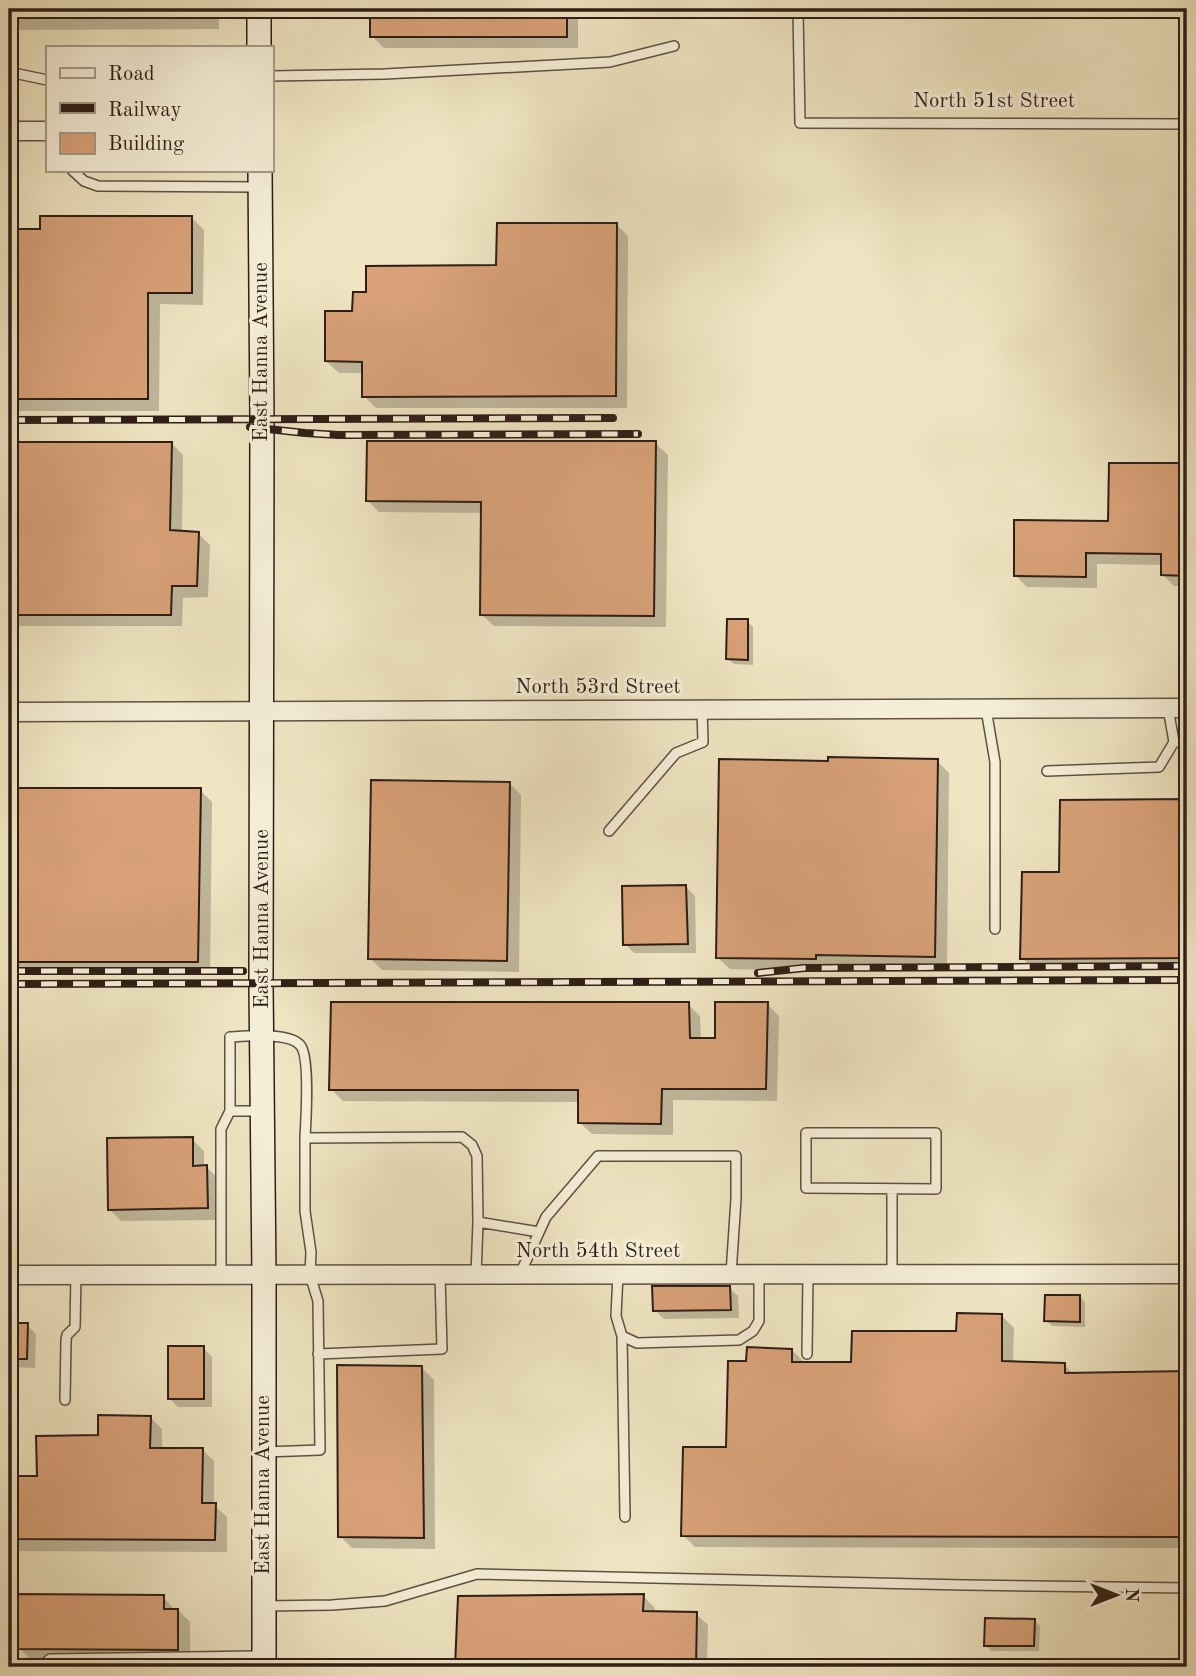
<svg xmlns="http://www.w3.org/2000/svg" width="1196" height="1676" font-family="'Old Standard TT',serif">
<style>
.shadow{fill:#0003}
.building{fill:#d8a178;stroke:#2f1e17;stroke-width:2}
.lines{fill:none;stroke-linecap:round;stroke-linejoin:round}
.lane-casing{stroke:#5f5042;stroke-width:12}
.street-casing{stroke:#5f5042;stroke-width:21}
.secondary-casing{stroke:#2f1e17;stroke-width:26}
.lane{stroke:#f5eed7;stroke-width:9}
.street{stroke:#f5eed7;stroke-width:18}
.secondary{stroke:#f5eed7;stroke-width:23}
.rail-casing{stroke:#2f1e17;stroke-width:8}
.rail{stroke:#f5eed7;stroke-width:5;stroke-dasharray:16;stroke-linecap:butt}
.labels{text-anchor:middle;dominant-baseline:central;stroke-width:6;stroke-linejoin:round;paint-order:stroke}
.street-label{font-size:21px;fill:#2f1e17;stroke:#f5eed7}
</style>
<rect width="100%" height="100%" fill="#efe5c2"/>
<filter id="stains"><feTurbulence type="fractalNoise" baseFrequency=".00286" numOctaves="4"/><feColorMatrix values="0 0 0 0 .2 0 0 0 0 .09 0 0 0 0 .02 0 0 0 .5 -.17"/></filter>
<radialGradient id="worn" r=".72"><stop offset=".6" stop-color="#630" stop-opacity="0"/><stop offset="1" stop-color="#630" stop-opacity=".3"/></radialGradient>
<path class="shadow" d="M9 9H219V29L9 30Z
M372 9H578V48H384L372 36Z
M878 9H1187V12H881Z
M192 218 204 230 203 305 160 304 159 411H9V231H42Z
M616 224 628 236 627 408H376L364 396V373H339L326 361 354 313 367 293 497 267Z
M9 443H171L183 455 182 533H198L210 545 208 597 183 598 182 626H9Z
M655 443 668 455 666 627 494 626 481 614 483 513 379 512 367 500Z
M1111 465H1187V586H1174L1163 575V565L1097 564V588L1027 587 1016 576 1110 523Z
M747 621 753 627V665L734 664 728 659Z
M937 761 949 773 947 968 827 966V971L730 969 717 957 830 763Z
M509 783 521 795 519 972 382 970 370 958Z
M9 790H200L212 802 210 974 9 973Z
M1187 801V969L1034 970 1022 958 1061 874 1062 802Z
M686 887 695 896 696 953H634L625 944Z
M688 1004 700 1016 701 1040H716L767 1004 779 1016 777 1101 673 1100V1135L592 1134 579 1122V1102L343 1101 331 1089Z
M192 1139 204 1151V1167H206L219 1179V1220L121 1221 109 1209Z
M729 1288 738 1296 739 1318 664 1319 655 1310Z
M1080 1297 1085 1302V1327L1052 1326 1046 1321Z
M1002 1316 1014 1328 1013 1363 1064 1365 1074 1374 1187 1373V1548L695 1547 683 1535 728 1448 748 1363 792 1350 804 1362 852 1364 958 1333Z
M9 1325H27L36 1334 35 1368 9 1367Z
M203 1348 212 1357V1407H178L169 1398Z
M422 1368 434 1380 435 1549 352 1548 340 1536Z
M150 1417 162 1429V1449H202L214 1461V1505L227 1517V1552L9 1551V1478H39L100 1437Z
M643 1596 655 1608 654 1613 696 1614 708 1625 707 1667H457L459 1597Z
M163 1597 175 1610H178L190 1622V1661L31 1660 19 1648Z
M1034 1620 1040 1626 1039 1651H991L986 1645Z"/>
<path class="building" d="M370 9H567V37H370Z
M40 216H192V293H148V399H9V229H40Z
M497 223H617L616 396 362 397V362L325 361V311H352L353 292H366V266L496 265Z
M367 441H656L654 616 480 615 481 502 366 501Z
M9 442H172L170 530 199 532 197 586H172L171 615H9Z
M1109 463H1187V576L1161 575V554L1086 553V577L1014 576V520L1108 521Z
M727 619H748V660L726 659Z
M828 757 938 759 935 957 816 955V959L716 958 719 759 828 761Z
M371 780 510 782 507 961 368 959Z
M9 788H201L198 962H9Z
M1187 799V958L1020 959 1022 872H1059L1060 800Z
M686 885 688 944 623 945 622 886Z
M331 1002H689L690 1038H715V1002H768L766 1089H662L661 1124 578 1123V1090H329Z
M193 1137V1166L207 1165 208 1208 108 1210 107 1138Z
M652 1286H730L731 1310 653 1311Z
M1045 1295H1080V1322L1044 1321Z
M957 1313 1002 1314V1361L1065 1363V1373L1187 1371V1537L681 1536 683 1447H726L728 1361H746L747 1347 792 1349V1362H851L852 1331H956Z
M9 1323H28L27 1359H9Z
M168 1346H204V1399H168Z
M337 1365 422 1366 424 1538 338 1537Z
M98 1415 151 1416 150 1448H203L202 1503H216L215 1540 9 1539V1476H37L36 1436 98 1435Z
M17 1594 164 1595V1609H178V1650L17 1649Z
M644 1594 643 1611 697 1612 696 1667H455L458 1596Z
M985 1618 1035 1619 1034 1646H984Z"/>
<g class="lines">
<defs>
<path id="lane" d="M798 9 800 123 1187 124
M9 72 47 80
M271 76 385 74 610 62 674 46
M72 170 84 181 98 186 258 187
M1168 708 1174 742 1187 741
M986 709 995 762V929
M1047 771 1159 767 1174 742
M609 831 676 753 703 742 702 709
M230 1111V1037C247 1036 289 1032 300 1045 310 1055 306 1120 305 1138
M806 1133H936V1189L806 1188Z
M892 1189V1274
M478 1222 539 1232
M520 1274 546 1217 598 1156H736V1199L731 1274
M618 1274 616 1316 622 1336 637 1343 739 1340 753 1331 759 1321V1274
M221 1276V1129L230 1111H261
M622 1336 625 1517
M318 1354 442 1349 440 1275
M807 1354 808 1274
M65 1400 66 1340 67 1335 75 1327 76 1275
M264 1452 320 1450 318 1301 310 1275 311 1252 305 1211V1138L462 1137 472 1145 477 1156 478 1222 476 1275
M265 1606 332 1605 385 1601 477 1574 965 1585 1187 1588
M42 1667 43 1665 50 1659 262 1656"/>
<path id="street" d="M9 131H47
M9 712 1187 708
M9 1275 1187 1274"/>
<path id="secondary" d="M259 9V47
M260 170 262 419 261 984 264 1276V1667"/>
</defs>
<use href="#lane" class="lane-casing"/>
<use href="#street" class="street-casing"/>
<use href="#secondary" class="secondary-casing"/>
<use href="#lane" class="lane"/>
<use href="#street" class="street"/>
<use href="#secondary" class="secondary"/>
<defs>
<path id="rail" d="M9 420 613 418
M250 427 305 433 339 435 638 434
M9 971H243
M758 973 804 968 1187 966
M9 984 1187 980"/>
</defs>
<use href="#rail" class="rail-casing"/>
<use href="#rail" class="rail"/>
</g>
<g class="labels">
<g class="street-label">
<text x="994" y="101">North 51st Street</text>
<text transform="translate(261 352) rotate(-90)">East Hanna Avenue</text>
<text x="598" y="687">North 53rd Street</text>
<text transform="translate(262 919) rotate(-90)">East Hanna Avenue</text>
<text x="598" y="1251">North 54th Street</text>
<text transform="translate(263 1485) rotate(-90)">East Hanna Avenue</text>
</g>
</g>
<rect width="1196" height="1676" fill="none" stroke="#efe5c2" stroke-width="35"/>
<rect x="10" y="10" width="1175" height="1655" fill="none" stroke="#2f1e17" stroke-width="3.5"/>
<rect x="18" y="18" width="1161" height="1641" fill="none" stroke="#2f1e17" stroke-width="2"/>
<rect x="46" y="46" width="228" height="126" fill="#f5eed7" stroke="#a69b8a" stroke-width="2"/>
<rect x="60" y="68" width="35" height="10" fill="#f5eed7" stroke="#a69b8a" stroke-width="2"/>
<text x="108" y="80" font-size="21" fill="#2f1e17">Road</text>
<rect x="60" y="103" width="35" height="10" fill="#2f1e17" stroke="#a69b8a" stroke-width="2"/>
<text x="108" y="116" font-size="21" fill="#2f1e17">Railway</text>
<rect x="60" y="133" width="35" height="21" fill="#d8a178" stroke="#a69b8a" stroke-width="2"/>
<text x="108" y="150" font-size="21" fill="#2f1e17">Building</text>
<g transform="translate(1116 1595) rotate(90)" stroke="#f5eed7" stroke-width="5" paint-order="stroke">
<path d="M0-5L12 26L0 18L-12 26Z" fill="#2f1e17"/>
<text y="-10" font-size="19" font-weight="bold" text-anchor="middle" fill="#2f1e17">N</text>
</g>
<rect width="100%" height="100%" filter="url(#stains)"/>
<rect width="100%" height="100%" fill="url(#worn)"/>
</svg>
